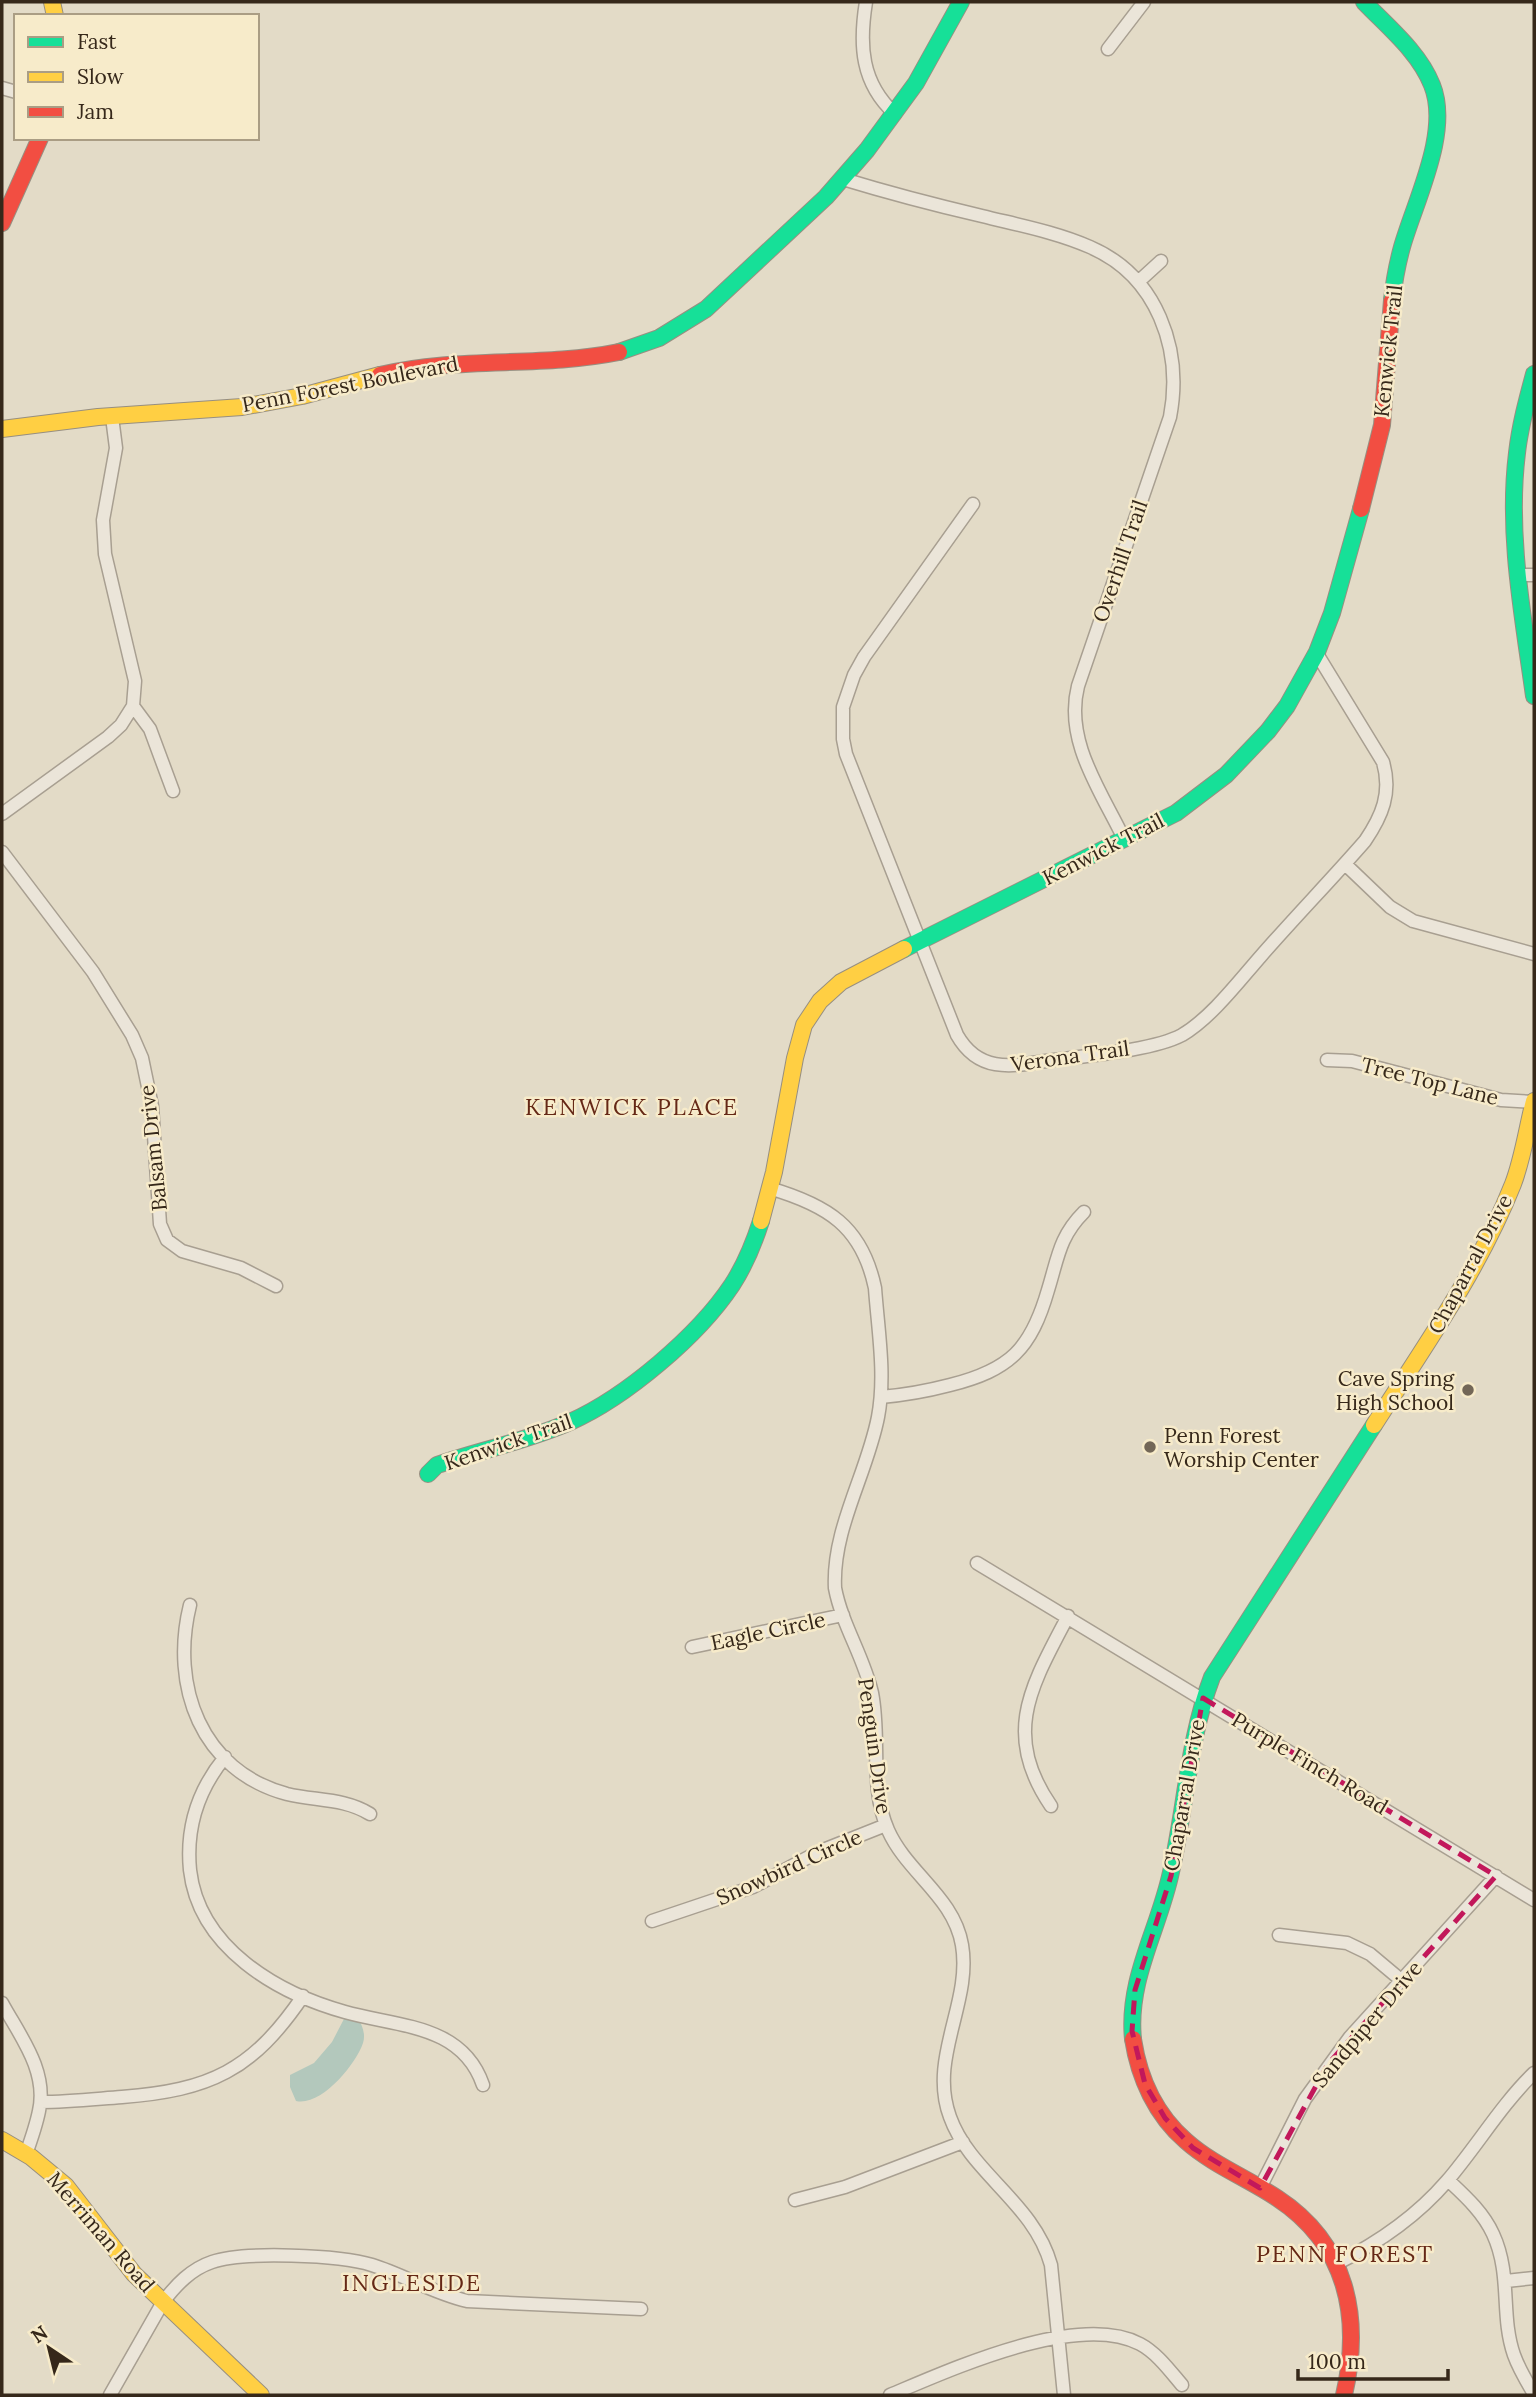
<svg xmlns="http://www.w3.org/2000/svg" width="1536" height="2397" font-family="Lora,serif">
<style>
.water{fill:#b3c8bc}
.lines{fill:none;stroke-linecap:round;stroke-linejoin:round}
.street-casing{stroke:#a89f91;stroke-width:15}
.fast-casing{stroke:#978f81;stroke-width:18}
.slow-casing{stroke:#978f81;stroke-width:18}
.jam-casing{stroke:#978f81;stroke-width:18}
.street{stroke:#ebe5d9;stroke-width:12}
.fast{stroke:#16e098;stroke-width:16}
.slow{stroke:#ffcf43;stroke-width:16}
.jam{stroke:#f24e42;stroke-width:16}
.marked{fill:none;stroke:#c2185b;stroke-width:5;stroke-dasharray:14 9;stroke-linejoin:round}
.poi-dot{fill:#736757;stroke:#f7ebca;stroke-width:2.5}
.labels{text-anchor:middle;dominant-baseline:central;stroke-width:5;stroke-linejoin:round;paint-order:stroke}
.street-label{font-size:21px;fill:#36281a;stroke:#f7ebca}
.poi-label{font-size:21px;fill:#36281a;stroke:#f7ebca;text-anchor:end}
.neighbourhood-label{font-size:23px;letter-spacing:2px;fill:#652816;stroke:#f7ebca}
</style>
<rect width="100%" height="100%" fill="#e3dbc7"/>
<path class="water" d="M345 2017H357C362 2024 366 2034 363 2043 356 2064 321 2107 296 2101L290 2087V2075L314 2063 332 2042Z"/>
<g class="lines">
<defs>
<path id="street" d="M866 2C859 45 861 83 895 114
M1108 49 1144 2
M2 88 16 92
M843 179C889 193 935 205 982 216 1018 225 1056 232 1090 247 1157 276 1183 349 1170 417L1078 686C1064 741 1101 791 1124 839
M1138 282 1161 261
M112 417 116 448 103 520 105 554 135 681 133 706 150 729 173 791
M973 504 864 657 854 675 843 707V739L846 754 957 1035C978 1072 1009 1067 1046 1061 1082 1056 1152 1051 1182 1035 1211 1018 1239 981 1261 956 1295 917 1331 880 1365 841 1382 816 1392 793 1383 762L1317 654
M1519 575H1534
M2 814 108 737 121 725 133 706
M2 852 93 972 132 1035 142 1058 152 1106 160 1224 167 1240 182 1251 241 1268 276 1286
M1345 864 1390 907 1413 921 1534 954
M1327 1060 1352 1061 1501 1100 1534 1102
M769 1188C827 1205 862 1226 875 1288 878 1330 886 1375 878 1417 867 1474 832 1529 835 1588 842 1625 864 1657 872 1693 881 1738 869 1787 888 1830 907 1873 954 1897 962 1945 972 2003 928 2058 950 2117 970 2173 1034 2203 1051 2265L1064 2395
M881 1397C905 1395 927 1391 950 1385 1010 1370 1031 1349 1048 1290 1058 1258 1059 1237 1084 1212
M977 1563 1534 1900
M190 1605C170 1686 201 1771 287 1794 316 1801 344 1798 370 1814
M692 1647 843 1615
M225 1757C198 1790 186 1829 190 1870 199 1948 277 1993 345 2012 398 2027 462 2024 483 2085
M1051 1806C1001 1733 1032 1685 1068 1616
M652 1921 753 1887 818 1852 886 1825
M1279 1935 1347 1943 1370 1954 1401 1980
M2 2003C20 2036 48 2071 39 2111 36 2126 31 2140 26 2154
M41 2102C68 2102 95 2099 122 2097 210 2090 252 2071 303 1996
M1448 2180C1465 2196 1483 2212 1493 2234 1512 2275 1500 2315 1514 2355 1519 2369 1527 2382 1534 2394
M1260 2188 1305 2099 1350 2037 1496 1876
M795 2200 845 2187 963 2142
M1336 2264C1378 2243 1416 2217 1447 2181 1477 2146 1501 2105 1534 2073
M1506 2281 1534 2278
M110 2395 163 2302C176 2285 191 2269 212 2262 243 2251 340 2255 372 2265 404 2275 433 2293 467 2301L641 2309
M890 2395C950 2370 1078 2311 1140 2344 1157 2353 1170 2371 1182 2385"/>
<path id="fast" d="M1364 2C1388 27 1419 52 1432 85 1451 132 1415 201 1402 247 1397 265 1394 282 1392 300
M619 352 659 338 706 309 826 197 867 150 916 83 961 2
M1534 374C1527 400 1520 426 1517 453 1507 534 1523 616 1534 696
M904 949 1176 813 1226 775 1268 731 1287 706 1317 652 1332 613 1361 509
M428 1474 437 1465C481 1450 527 1441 570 1422 626 1397 698 1336 732 1285 745 1265 754 1243 761 1221
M1133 2039C1127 1979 1159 1929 1171 1872 1186 1806 1188 1740 1212 1677L1374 1425"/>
<path id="slow" d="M52 2 55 16
M2 429 98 417 242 407 302 396 380 375
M761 1221 774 1172 795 1058 804 1025 820 1001 841 982 904 949
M1374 1425C1424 1347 1479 1270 1513 1184 1523 1158 1527 1128 1534 1101
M2 2140 31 2157 66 2186 134 2274 261 2395"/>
<path id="jam" d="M2 223 40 138
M380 375C459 356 540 368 619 352
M1361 509 1382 425 1392 300
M1133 2039C1139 2078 1156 2115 1186 2141 1213 2165 1247 2178 1277 2198 1347 2244 1362 2317 1344 2395"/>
</defs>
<use href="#street" class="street-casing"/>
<use href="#fast" class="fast-casing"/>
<use href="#slow" class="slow-casing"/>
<use href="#jam" class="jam-casing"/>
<use href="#street" class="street"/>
<use href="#fast" class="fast"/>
<use href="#slow" class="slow"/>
<use href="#jam" class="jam"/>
</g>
<path class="marked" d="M1203 1698 1496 1876 1328 2064 1260 2188 1193 2148 1165 2118 1145 2084 1132 2031 1135 1990 1171 1876Z"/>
<g class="poi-dot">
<circle cx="1468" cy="1390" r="7"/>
<circle cx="1150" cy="1447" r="7"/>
</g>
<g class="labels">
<g class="street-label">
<text transform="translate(1388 351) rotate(-84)">Kenwick Trail</text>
<text transform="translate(350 384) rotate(-11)">Penn Forest Boulevard</text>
<text transform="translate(1120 561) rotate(-71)">Overhill Trail</text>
<text transform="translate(1103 849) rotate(-27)">Kenwick Trail</text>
<text transform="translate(1070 1056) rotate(-8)">Verona Trail</text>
<text transform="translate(1430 1081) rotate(14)">Tree Top Lane</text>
<text transform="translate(153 1148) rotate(-96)">Balsam Drive</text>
<text transform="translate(1470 1264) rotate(-62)">Chaparral Drive</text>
<text transform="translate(508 1442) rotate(-19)">Kenwick Trail</text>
<text transform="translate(768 1631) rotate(-12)">Eagle Circle</text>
<text transform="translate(875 1746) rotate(82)">Penguin Drive</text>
<text transform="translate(1310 1763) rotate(31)">Purple Finch Road</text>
<text transform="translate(1184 1795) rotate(-80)">Chaparral Drive</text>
<text transform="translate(789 1867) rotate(-24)">Snowbird Circle</text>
<text transform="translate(1367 2024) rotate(-50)">Sandpiper Drive</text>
<text transform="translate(101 2232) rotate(49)">Merriman Road</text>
</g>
<g class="poi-label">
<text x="1454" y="1378">Cave Spring<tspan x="1454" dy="24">High School</tspan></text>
<text x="1164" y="1435" text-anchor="start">Penn Forest<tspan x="1164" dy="24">Worship Center</tspan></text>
</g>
<g class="neighbourhood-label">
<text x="632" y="1106">KENWICK PLACE</text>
<text x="1345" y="2253">PENN FOREST</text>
<text x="412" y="2282">INGLESIDE</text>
</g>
</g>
<rect width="1536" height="2397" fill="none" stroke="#36281a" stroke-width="7"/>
<rect x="14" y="14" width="245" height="126" fill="#f7ebca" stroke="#aa9d84" stroke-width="2"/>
<rect x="28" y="37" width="35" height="10" fill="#16e098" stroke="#aa9d84" stroke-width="2"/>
<text x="77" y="49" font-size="21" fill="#36281a">Fast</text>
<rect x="28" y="72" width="35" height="10" fill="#ffcf43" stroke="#aa9d84" stroke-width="2"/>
<text x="77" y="84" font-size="21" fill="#36281a">Slow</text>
<rect x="28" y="107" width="35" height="10" fill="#f24e42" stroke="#aa9d84" stroke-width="2"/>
<text x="77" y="119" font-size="21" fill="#36281a">Jam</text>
<g transform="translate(49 2348) rotate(325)" stroke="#f7ebca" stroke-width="5" paint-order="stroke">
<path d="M0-5L12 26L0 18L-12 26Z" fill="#36281a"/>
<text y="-10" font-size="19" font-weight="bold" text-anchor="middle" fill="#36281a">N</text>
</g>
<path d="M1298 2369v10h150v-10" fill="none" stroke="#36281a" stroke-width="3.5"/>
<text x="1308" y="2369" font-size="21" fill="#36281a" stroke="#f7ebca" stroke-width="5" paint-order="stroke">100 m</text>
</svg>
